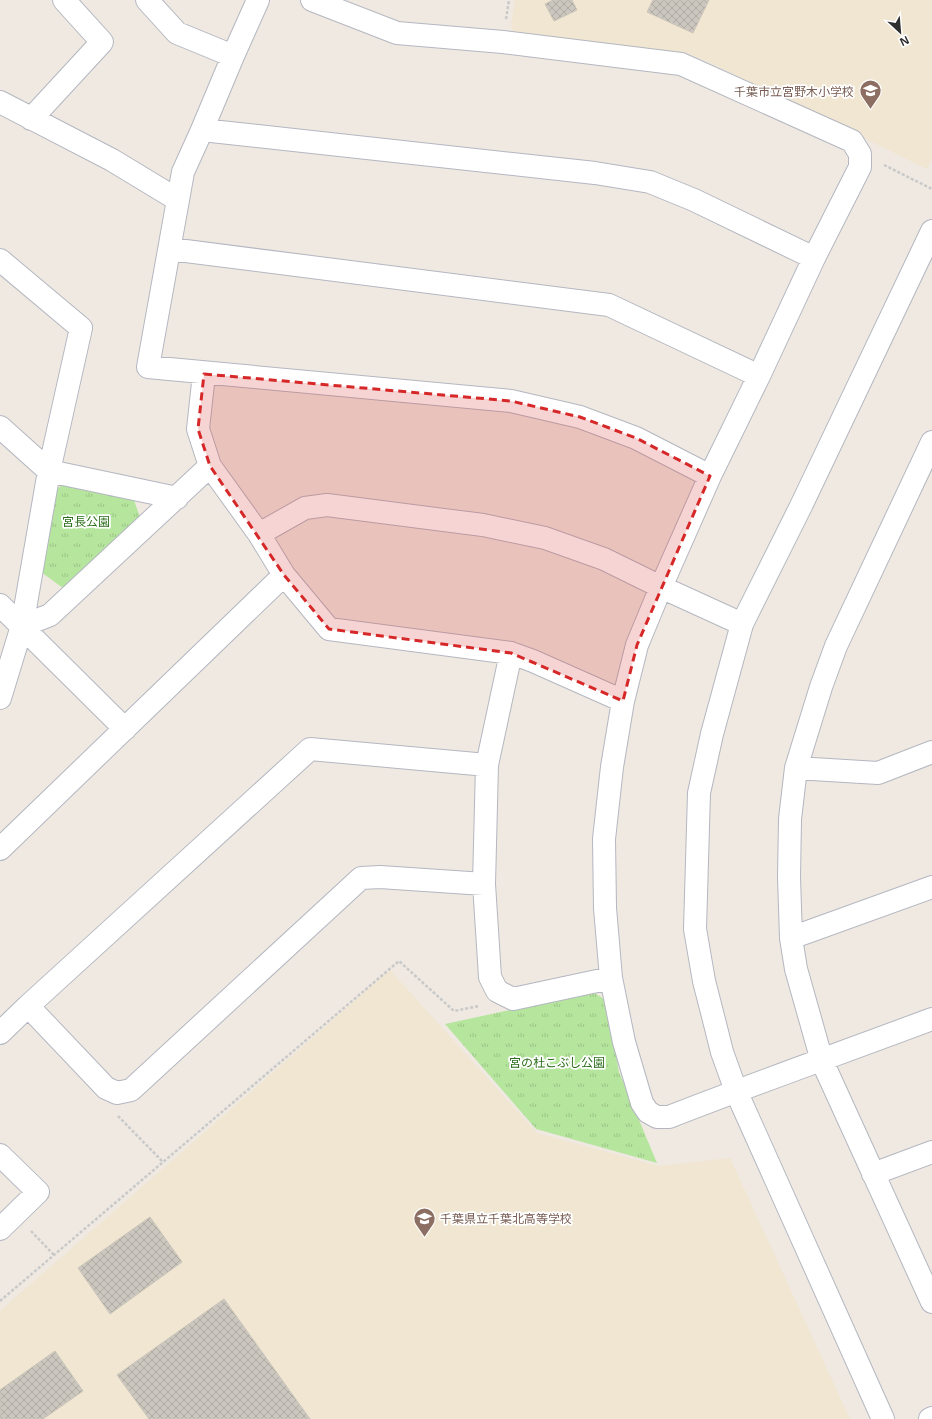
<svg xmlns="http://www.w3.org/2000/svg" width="932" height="1419" font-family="'Noto Sans','Noto Sans JP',sans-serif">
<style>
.education{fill:#f0e6d1}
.park{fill:url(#park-tufts)}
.building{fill:url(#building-cross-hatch);stroke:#cbc5ba}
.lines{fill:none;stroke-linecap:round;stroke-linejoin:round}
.street-casing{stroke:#b4b7c1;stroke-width:24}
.secondary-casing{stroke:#b4b7c1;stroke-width:24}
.path{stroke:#c9c9c9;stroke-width:2.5;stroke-dasharray:3 2;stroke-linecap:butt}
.street{stroke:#fff;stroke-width:22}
.secondary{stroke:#fff;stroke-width:22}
.marked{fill:#d62828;fill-opacity:0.2;stroke:#d62828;stroke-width:3;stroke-dasharray:8 5;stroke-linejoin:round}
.labels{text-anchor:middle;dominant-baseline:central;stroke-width:3.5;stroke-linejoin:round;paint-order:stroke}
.education-label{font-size:12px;fill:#785e54;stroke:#fff;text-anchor:end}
.park-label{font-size:12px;fill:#2c6e1b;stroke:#fff}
</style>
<defs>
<pattern id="park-tufts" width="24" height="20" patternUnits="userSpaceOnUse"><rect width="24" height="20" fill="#b6e59e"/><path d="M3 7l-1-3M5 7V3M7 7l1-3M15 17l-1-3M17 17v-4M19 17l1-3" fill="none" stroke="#9dc588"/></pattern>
<pattern id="building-cross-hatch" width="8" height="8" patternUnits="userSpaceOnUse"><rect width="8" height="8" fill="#cbc7bf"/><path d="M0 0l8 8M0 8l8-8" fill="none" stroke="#afaba4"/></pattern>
</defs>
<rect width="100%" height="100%" fill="#efe9e1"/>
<path class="education" d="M515 0H932V159L927 169 711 63 685 53 513 33 511 25Z
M390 970 537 1133 659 1166 730 1158 850 1419H0V1311Z"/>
<path class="park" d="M67 482 132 495 140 517 67 591 41 572 55 490Z
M593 992 607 1001 619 1072 657 1163 536 1129 445 1024Z"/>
<path class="building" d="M553 0H572L577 10 554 21 545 4Z
M653 0H709L693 33 647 12Z
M150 1217 182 1262 110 1314 78 1268Z
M224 1299 310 1419H149L117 1375Z
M55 1351 83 1391 43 1419H0V1390Z"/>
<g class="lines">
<defs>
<path id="street" d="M147 0 177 33 233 56
M258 0 233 56 202 130 183 172 148 367 511 401 580 417 636 438 710 476
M312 0 397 33 503 42 681 64 852 141 860 154V167L814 258 759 376 710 476 661 587 637 645 623 701 612 767 604 839 605 908 611 978 624 1042 642 1103 648 1112 657 1117H669C756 1083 844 1052 932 1019
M0 102 112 160 178 200
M31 119 102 42 64 0
M202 130 595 173 650 182 694 200 814 258
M170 249 609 305 759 376
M0 260 81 328 49 471 22 626 0 698
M204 374 198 429 210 466 259 534 284 575 329 629 511 653 533 661 623 701
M0 427 49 471 177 498
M932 442 836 646 821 687 796 768 790 819 789 877 791 938 796 969 822 1061 932 1302
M259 534 305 508 327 505 483 525 545 538 604 559 661 587 742 624
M0 605 125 729
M22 626 50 615 210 466
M511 653 487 765 484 884 490 977 497 991 513 999 611 978
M796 768 878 773 932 752
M0 849 284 575
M791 938 932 887
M28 1006 106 1088 117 1093 131 1090 361 878 380 877 484 884
M0 1033 28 1006 310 749 487 765
M0 1155 38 1192 0 1229
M873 1174 932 1152
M930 1419 932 1418"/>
<path id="secondary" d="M883 1419 736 1091 722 1052 715 1024 704 981 695 929 699 793 712 734 742 624 801 506 932 231"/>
</defs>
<use href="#street" class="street-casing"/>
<use href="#secondary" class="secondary-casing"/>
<path class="path" d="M506 19 509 0
M884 165 932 189
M118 1116 163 1162
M31 1231 54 1255
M0 1301 399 961 454 1011 479 1006"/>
<use href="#street" class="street"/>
<use href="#secondary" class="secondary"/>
</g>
<path class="marked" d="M204 374 511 401 580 417 636 438 710 476 637 645 623 701 511 653 329 629 284 575 210 466 198 429Z"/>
<defs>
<symbol id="school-pin" viewBox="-11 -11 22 30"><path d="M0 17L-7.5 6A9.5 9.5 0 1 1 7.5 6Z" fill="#8d6e63" stroke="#fff"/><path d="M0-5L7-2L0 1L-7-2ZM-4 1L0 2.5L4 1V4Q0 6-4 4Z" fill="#fff"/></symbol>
</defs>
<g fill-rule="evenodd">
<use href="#school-pin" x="858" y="78" width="25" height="34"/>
<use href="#school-pin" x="412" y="1206" width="25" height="34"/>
</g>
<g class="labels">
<g class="education-label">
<text x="854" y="91">千葉市立宮野木小学校</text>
<text x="440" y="1218" text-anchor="start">千葉県立千葉北高等学校</text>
</g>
<g class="park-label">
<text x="86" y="521">宮長公園</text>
<text x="557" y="1062">宮の杜こぶし公園</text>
</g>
</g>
<g transform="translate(900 32) rotate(154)" stroke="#ffffff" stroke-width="3" paint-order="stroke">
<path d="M0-3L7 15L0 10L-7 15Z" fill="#2e2e2e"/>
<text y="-6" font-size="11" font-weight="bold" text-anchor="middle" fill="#2e2e2e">N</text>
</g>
</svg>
